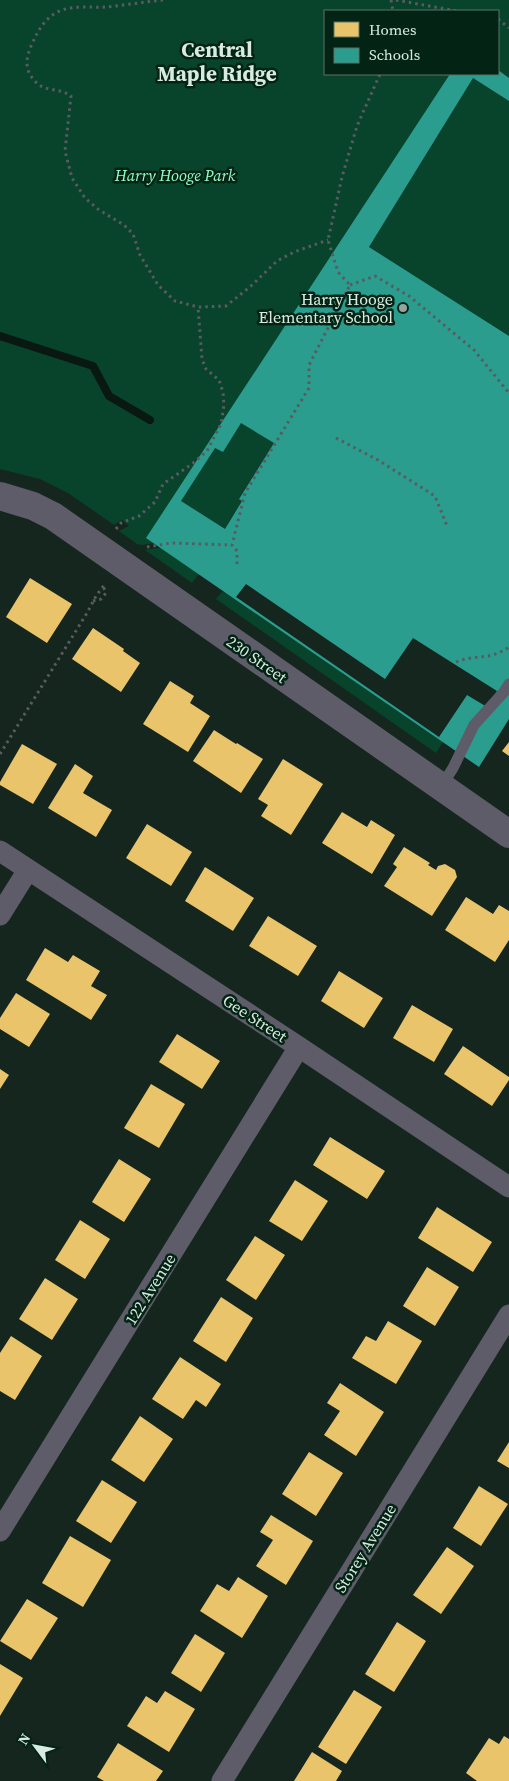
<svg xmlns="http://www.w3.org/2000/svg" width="509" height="1781" font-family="'Source Serif 4',serif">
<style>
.green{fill:#08442c;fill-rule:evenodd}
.homes{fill:#e9c46a}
.schools{fill:#2a9d8f;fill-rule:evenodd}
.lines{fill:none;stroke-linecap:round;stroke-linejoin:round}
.stream{stroke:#091810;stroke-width:8}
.path{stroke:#585c60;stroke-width:3;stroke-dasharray:2.5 4;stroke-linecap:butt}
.service{stroke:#5d5c68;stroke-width:11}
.minor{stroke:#5d5c68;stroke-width:21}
.tertiary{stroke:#5d5c68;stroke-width:28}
.poi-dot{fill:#94a69c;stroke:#032415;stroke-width:2}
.labels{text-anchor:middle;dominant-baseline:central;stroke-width:5;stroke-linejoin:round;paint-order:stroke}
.park-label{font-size:16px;font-style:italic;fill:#91fec5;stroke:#032415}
.poi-label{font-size:16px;fill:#d9ebe0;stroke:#032415;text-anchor:end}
.street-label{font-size:16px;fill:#d9ebe0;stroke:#032415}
.district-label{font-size:21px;font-weight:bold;fill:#d9ebe0;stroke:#032415}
</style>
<rect width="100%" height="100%" fill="#15261e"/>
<path class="green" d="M0 0H509V90L474 76 252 429 274 443 239 498 242 501 227 525 235 529 142 545 137 544 119 531 129 526 122 520 114 525 68 493 40 479 0 469ZM325 11H498V74H325Z
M473 78 509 101V336L369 247Z
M185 544 203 568 192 583 145 550Z
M222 592 227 593 443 742 436 753 216 599Z"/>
<path class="homes" d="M30 578 72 604 47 643 6 617Z
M93 628 124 649 123 651 140 663 121 692 72 659Z
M170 681 194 696 190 703 210 716 188 752 143 724Z
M214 730 236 744 237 743 263 759 241 793 193 761Z
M509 742V756L502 751Z
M22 744 57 764 33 804 0 785V782Z
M283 759 323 784 291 835 261 816 268 805 258 799Z
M75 764 93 776 83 793 112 810 96 837 48 808Z
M342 812 367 827 371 820 395 835 372 874 322 843Z
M147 824 192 852 171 886 126 858Z
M404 847 430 863 428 865 436 870 438 866 445 864 455 870 457 877 432 916 384 886 397 867 393 864Z
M205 867 254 898 233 931 185 901Z
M466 897 493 914 499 905 509 911V940L495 962 445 930Z
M268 916 317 946 298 976 249 946Z
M45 948 68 962 73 955 100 971 91 986 107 995 91 1020 26 980Z
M339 971 383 998 364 1028 321 1001Z
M16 993 50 1014 29 1047 0 1029V1018Z
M412 1005 453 1029 434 1062 393 1038Z
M177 1034 220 1061 202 1089 159 1062Z
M463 1046 509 1077V1080L492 1106 444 1074Z
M0 1069 9 1075 0 1089Z
M151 1084 185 1104 159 1148 124 1128Z
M330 1137 385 1171 367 1199 313 1165Z
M119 1159 151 1179 124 1222 92 1202Z
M295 1180 328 1201 302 1241 269 1221Z
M437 1207 492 1242 473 1272 418 1238Z
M80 1220 110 1239 85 1279 55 1260Z
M255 1236 285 1255 256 1300 226 1280Z
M427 1267 459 1287 435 1326 403 1306Z
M45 1278 78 1299 52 1340 19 1319Z
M221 1297 253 1318 226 1362 193 1341Z
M388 1321 422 1341 396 1384 352 1358 366 1336 376 1341Z
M11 1336 42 1356 15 1400 0 1391V1353Z
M180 1357 221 1384 206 1407 196 1400 183 1419 152 1399Z
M340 1383 384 1412 356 1456 324 1435 340 1411 327 1403Z
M140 1416 173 1439 144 1482 111 1460Z
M509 1442V1468L497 1461Z
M309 1452 343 1473 316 1516 282 1494Z
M102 1480 137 1502 111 1543 76 1521Z
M479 1486 508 1504 481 1546 453 1528Z
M271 1515 313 1541 286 1585 256 1566 273 1540 260 1532Z
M70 1536 111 1560 83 1607 42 1583Z
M447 1547 474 1566 441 1614 413 1595Z
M238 1577 268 1596 242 1638 200 1611 217 1584 229 1591Z
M27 1599 58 1618 31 1660 0 1641Z
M397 1622 426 1641 394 1692 365 1674Z
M195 1634 225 1653 201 1692 171 1673Z
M0 1664 23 1678 0 1716Z
M354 1690 382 1707 346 1764 318 1747Z
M165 1691 195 1709 169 1752 127 1726 146 1696 157 1703Z
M504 1736 509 1739V1781H477L466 1773 489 1738 499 1744Z
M118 1743 163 1771 156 1781H104L97 1777Z
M312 1752 342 1771 336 1781H294Z"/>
<path class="schools" d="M498 70 509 78V101L473 78 369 247 509 336V719L479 767 146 538 450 74H498ZM241 423 274 443 239 499 242 501 225 529 181 501 215 448 223 452ZM246 584 385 679 413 638 497 691 487 707 467 695 439 737 236 597Z"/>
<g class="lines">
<path class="stream" d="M0 336 93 366 109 396 150 420"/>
<path class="path" d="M163 0C144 2 125 5 106 7 89 8 69 4 54 14 43 21 37 33 32 44 26 57 24 69 34 80 44 93 59 87 71 96L65 151 72 178 85 198 99 210 124 225 133 234 140 255 158 285 175 301 198 307 226 306 251 286 277 261 294 252 328 240
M391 0 393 11
M396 0 457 11
M498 19 509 28
M350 285 375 276 409 296 474 350 509 393
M336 438 378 460 435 496 447 526
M116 529 121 523 139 516 155 502 163 484 192 464 207 451 221 424 224 405 223 392 219 380 206 369 202 359 198 307
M147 547 171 543 232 545
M237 564V551L232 545 245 493 309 388V365L350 285 338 272 328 240 342 177 357 126 380 74
M93 601 101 599 106 593 103 586
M456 662C476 654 489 661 509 647
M0 754 87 613 96 596 105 584"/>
<path class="service" d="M441 787 453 768 474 725 504 692 509 684"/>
<path class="minor" d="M0 851 299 1047 509 1187
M0 915 28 870
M0 1531 299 1047
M222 1781 509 1315"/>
<path class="tertiary" d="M0 496 33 506 53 516 509 834"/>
</g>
<circle class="poi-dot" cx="403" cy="308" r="5"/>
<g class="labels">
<g class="park-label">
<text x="175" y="175">Harry Hooge Park</text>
</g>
<g class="poi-label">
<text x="393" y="299">Harry Hooge<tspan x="393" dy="18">Elementary School</tspan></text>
</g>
<g class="street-label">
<text transform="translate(257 659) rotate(35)">230 Street</text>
<text transform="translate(255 1018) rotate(33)">Gee Street</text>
<text transform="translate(150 1289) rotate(-58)">122 Avenue</text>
<text transform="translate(365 1548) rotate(-58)">Storey Avenue</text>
</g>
<g class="district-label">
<text x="217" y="49">Central<tspan x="217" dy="24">Maple Ridge</tspan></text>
</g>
</g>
<rect x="324" y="10" width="175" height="65" fill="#032415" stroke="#597466"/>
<rect x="334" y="22" width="25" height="15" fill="#e9c46a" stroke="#597466"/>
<text x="369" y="35" font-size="15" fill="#d9ebe0">Homes</text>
<rect x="334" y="48" width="25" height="15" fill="#2a9d8f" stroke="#597466"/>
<text x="369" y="60" font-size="15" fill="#d9ebe0">Schools</text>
<g transform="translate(35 1746) rotate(302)" stroke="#032415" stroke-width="4" paint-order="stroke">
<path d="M0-4L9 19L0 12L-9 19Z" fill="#d9ebe0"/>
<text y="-8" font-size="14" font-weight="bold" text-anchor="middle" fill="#d9ebe0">N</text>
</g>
</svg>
